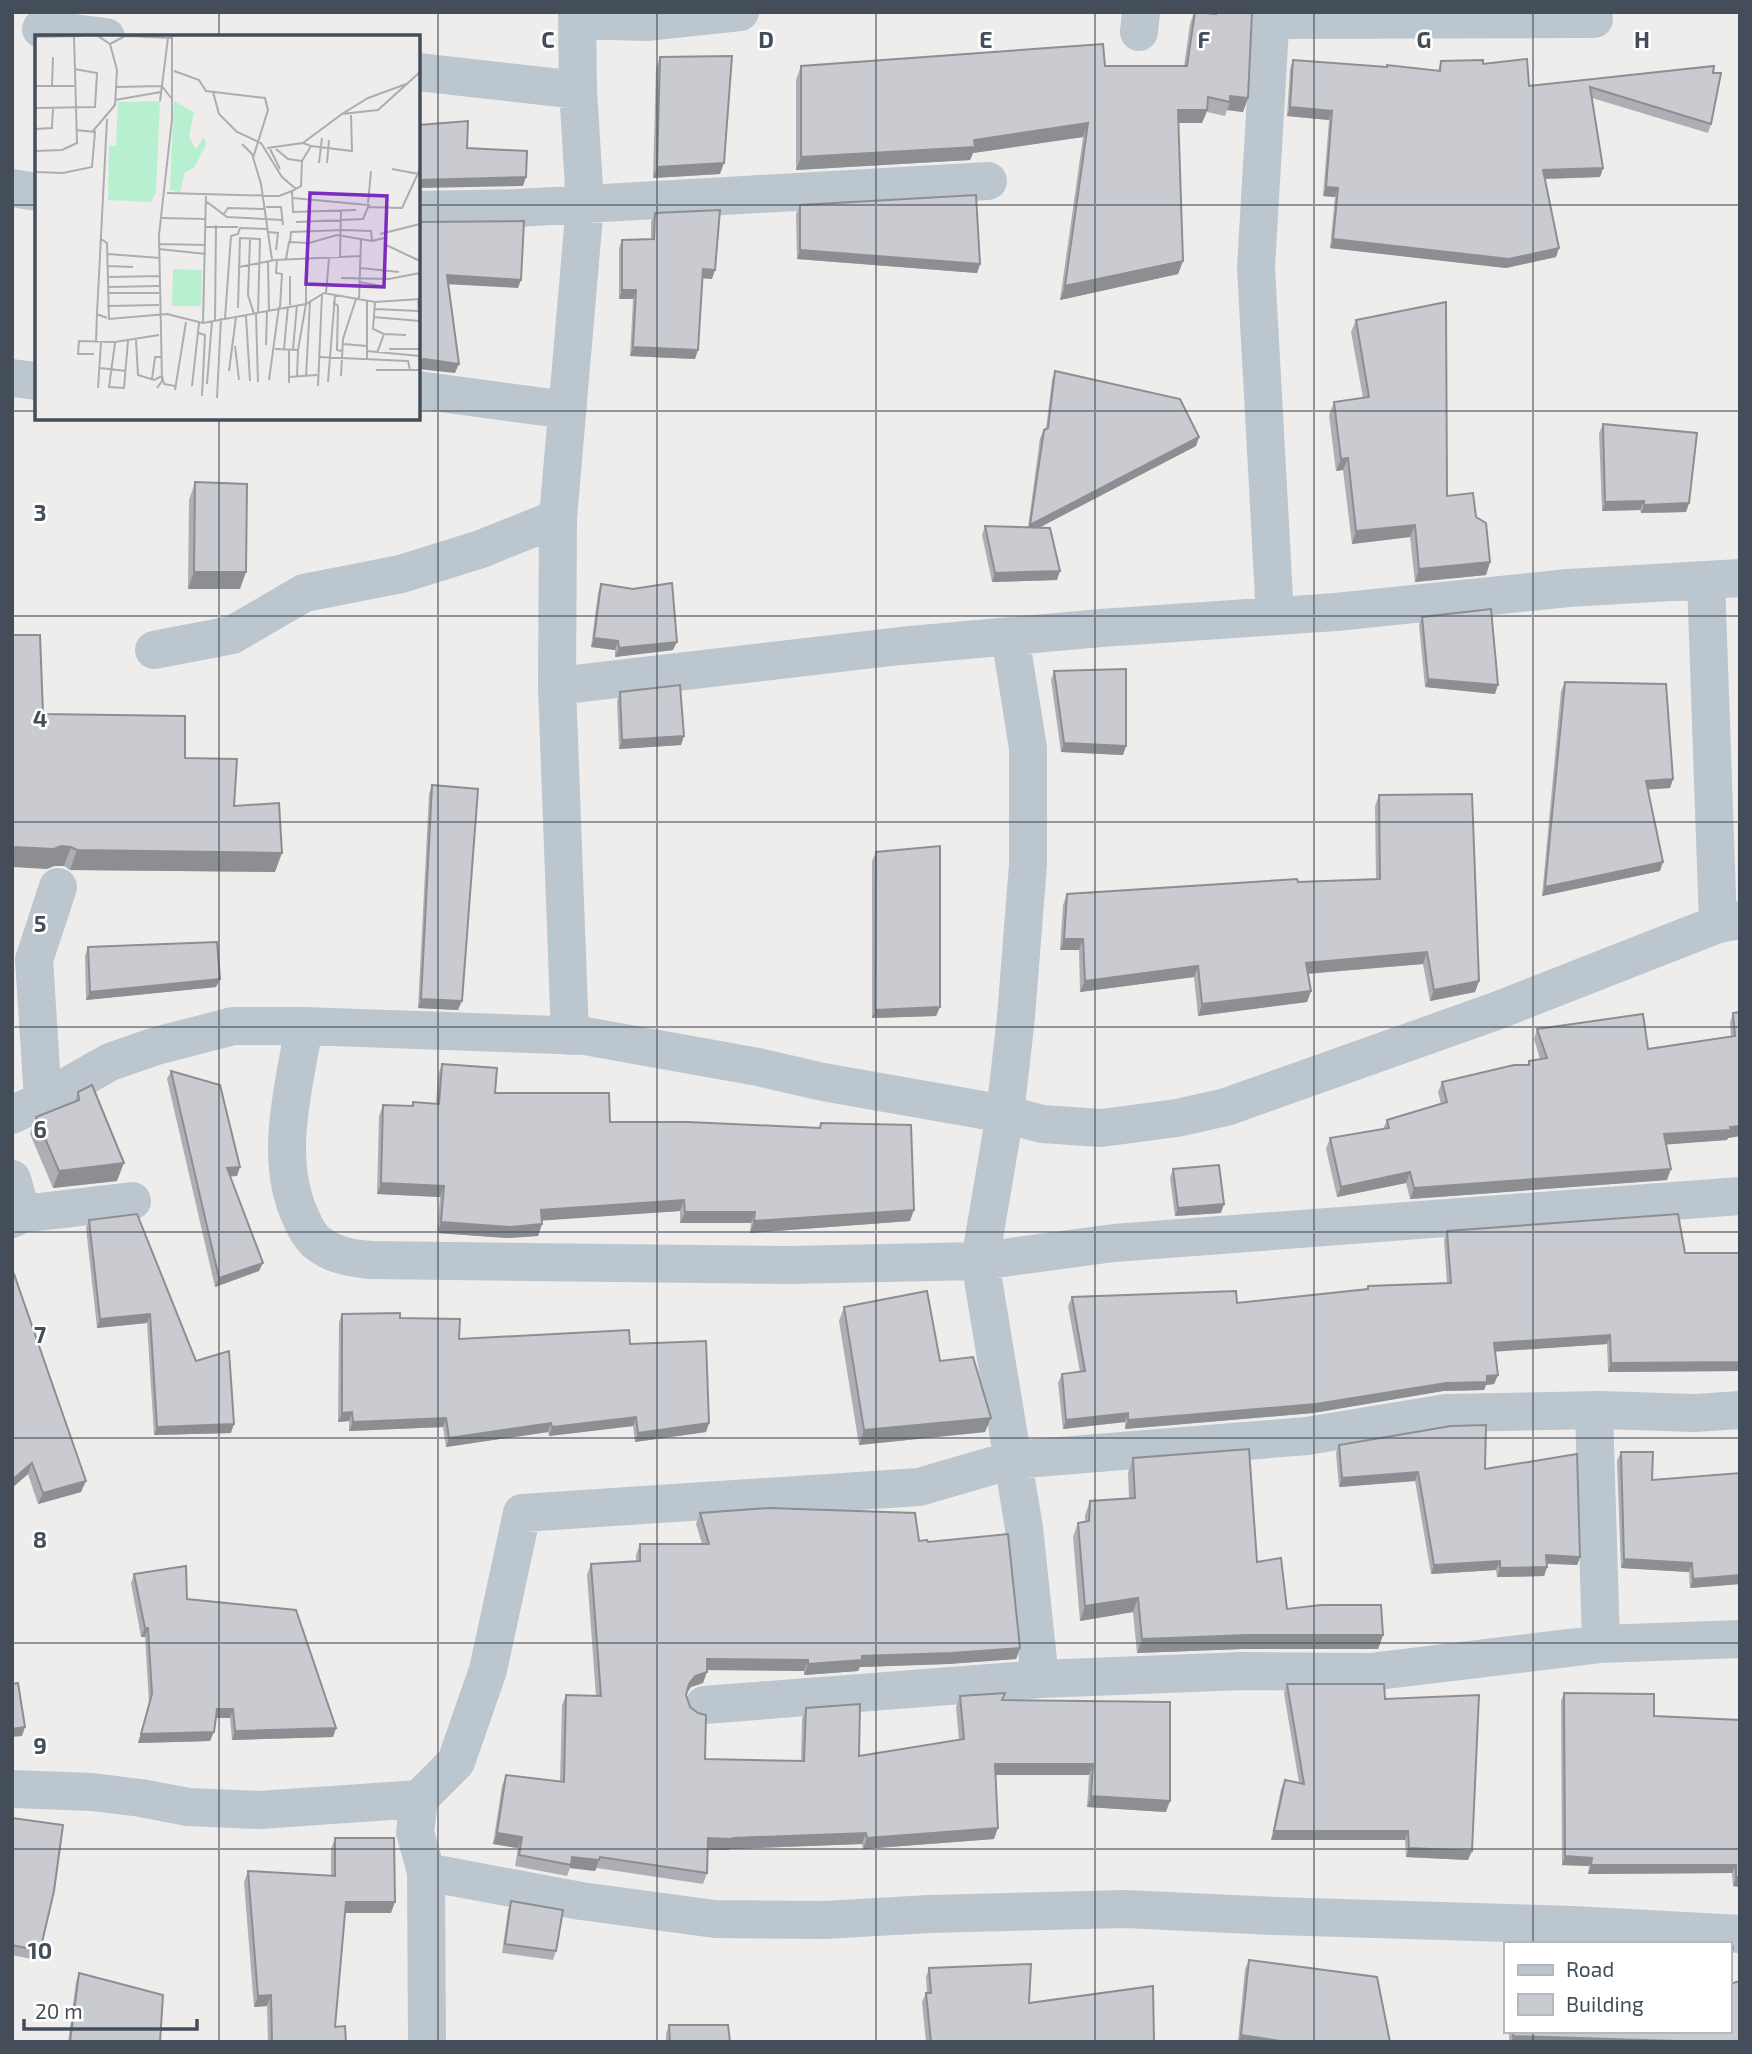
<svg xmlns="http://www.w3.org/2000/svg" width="1752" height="2054" font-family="'Exo 2',sans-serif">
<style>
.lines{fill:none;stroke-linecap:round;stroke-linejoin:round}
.street{stroke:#bcc6cf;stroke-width:38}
.wall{fill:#adafb4}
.shaded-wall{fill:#8d8e92}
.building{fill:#c9cbd1;stroke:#8d8e92;stroke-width:2}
.grid{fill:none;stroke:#444e5a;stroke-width:2;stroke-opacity:0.55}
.inset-road{fill:none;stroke:#abadb2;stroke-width:2}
.view{fill:#7b2cbf;fill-opacity:0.15;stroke:#7b2cbf;stroke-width:3.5}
.inset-edge{fill:none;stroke:#444e5a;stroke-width:3.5}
.grid-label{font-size:23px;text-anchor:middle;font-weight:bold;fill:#444e5a;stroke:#fff;stroke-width:5;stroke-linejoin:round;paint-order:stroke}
</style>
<rect width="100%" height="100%" fill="#efecec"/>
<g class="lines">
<path class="street" d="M1271 12 1256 267 1275 616
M578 20 646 22 740 12
M1269 20 1594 19
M41 29 106 37
M1139 32 1141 12
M418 72 578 90
M12 188 37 192
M418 210 517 208 988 181
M12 378 37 381
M418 390 567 410
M1706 580 1718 924
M1010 636 1028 748V865L1016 1017 1005 1114 980 1261 1024 1528 1040 1679
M154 650 232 635 304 593 401 574 481 549 558 518
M557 686 900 646 1101 628 1336 612 1568 588 1740 578
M304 1026C294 1088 273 1158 301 1218 305 1227 311 1239 319 1244 335 1256 352 1258 370 1260L789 1265 980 1261 1114 1243 1740 1196
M570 1036 557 686 558 518 585 204 578 90 577 12
M43 1100 34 960 58 887
M12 1115 43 1100 110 1062 156 1046 233 1026H304L585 1036 758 1067 823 1082 1005 1114 1042 1124 1101 1128 1177 1118 1226 1107 1496 1011 1718 924 1740 920
M12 1179 22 1214
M12 1219 22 1214 132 1201
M1594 1410 1601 1644
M1740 1410 1695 1413 1601 1410 1446 1413 1307 1436 1012 1460 919 1487 522 1513 488 1670 456 1762 419 1799 415 1832 426 1872 581 1901 715 1919 824 1920 929 1914 1125 1909 1275 1916 1574 1925 1740 1934
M704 1705 1040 1679 1243 1671 1370 1672 1601 1644 1740 1639
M12 1789 92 1792 141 1798 188 1807 259 1810 419 1799
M426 1872 427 2042"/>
</g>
<path class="wall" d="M1194 12H1252L1248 98 1243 112 1227 110 1225 116 1207 112 1202 123H1178L1183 261 1178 274 1060 300 1083 137 973 153 970 160 796 170V80L801 66H1184L1190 24Z
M660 57 720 174 653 178 656 68Z
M1293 60 1438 71 1441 61 1483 64 1529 86 1714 66 1711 124 1708 133 1592 98 1603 168 1600 177 1545 179 1559 248 1556 257 1506 268 1330 248 1335 197 1323 196 1329 120 1287 116 1290 69Z
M800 205 980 264 977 273 797 259 796 214Z
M655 213 712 279 703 278 695 359 630 356 633 299H619V248L622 240 651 239V222Z
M1356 320 1447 496 1476 517 1490 562 1486 575 1415 582 1410 537 1352 544 1343 470 1336 471 1329 415 1334 402 1363 398 1351 332Z
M1055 371 1199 437 1196 446 1038 528 1057 580 992 582 982 535 985 526 1028 528 1040 438 1044 430 1046 429 1052 380Z
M1603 424 1689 503 1686 512 1641 513 1640 510 1602 511 1599 433Z
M195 482 240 589H188L189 500Z
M601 584 673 650 615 657V650L591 647 598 593Z
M1422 617 1495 694 1425 687 1419 625Z
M1054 671 1126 746 1123 755 1061 752 1051 680Z
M1565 682 1673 779 1670 788 1647 789 1660 871 1542 896 1561 691Z
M620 692 681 745 619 749 617 701Z
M43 714 185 758 234 806 275 872 70 870 64 866H54L47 869Z
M432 785 458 1010 418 1008 429 794Z
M1379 795 1479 981 1475 992 1430 1001 1423 964 1308 974 1311 991 1307 1002 1198 1016 1194 977 1080 992 1079 950H1060L1063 905 1067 894 1298 882 1376 879 1375 806Z
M876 852 940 1007 936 1016 872 1018V861Z
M88 947 216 987 86 1000 85 956Z
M1740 1012V1136L1728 1138 1727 1140 1666 1144 1667 1180 1410 1199 1406 1183 1337 1197 1326 1149 1330 1138 1383 1129 1387 1120 1441 1104 1438 1092 1442 1082 1528 1065 1529 1061 1540 1059 1534 1039 1537 1029 1648 1049 1731 1036 1730 1023 1733 1013Z
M442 1064 495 1093 610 1122 819 1128 821 1123 910 1221 750 1233 751 1223H680V1211L542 1220V1224L538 1236 507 1238 437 1233 440 1197 377 1194 379 1116 383 1105 411 1106 413 1102 436 1104 438 1075Z
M171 1071 237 1176H230L259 1271 215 1287 167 1079Z
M78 1092 117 1181 53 1188 30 1134 36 1117 74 1102Z
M1173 1169 1221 1213 1175 1216 1170 1178Z
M89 1220 196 1361 231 1433 154 1435 147 1323 97 1328 86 1228Z
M1447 1231 1685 1253H1740V1371L1608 1372 1607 1344 1495 1351 1498 1375 1494 1384 1486 1385 1484 1390 1443 1391 1313 1413 1125 1429V1422L1063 1429 1058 1383 1062 1374 1080 1372 1068 1306 1072 1297 1237 1303 1367 1289 1368 1286 1447 1284 1444 1240Z
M12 1274 81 1492 38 1504 28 1474 12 1488Z
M844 1307 940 1361 985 1432 859 1445 839 1321Z
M342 1314 400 1318 459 1339 630 1344 709 1423 706 1432 635 1442 633 1426 549 1436 548 1432 446 1447 443 1427 349 1431V1421L338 1422 339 1322Z
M1339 1445 1485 1469 1580 1557 1577 1565 1547 1564V1567L1544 1576 1497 1577 1496 1570 1431 1574 1415 1481 1339 1487 1336 1453Z
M1621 1452 1652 1480 1740 1473V1584L1690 1588 1689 1572 1621 1568 1617 1461Z
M1133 1458 1257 1562 1287 1609 1383 1635 1378 1649H1243L1137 1653 1133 1612 1080 1621 1073 1537 1078 1523 1085 1522V1515L1090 1501 1129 1498 1128 1473Z
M700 1513 928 1542 1020 1648 1016 1659 948 1664 860 1667 858 1671 804 1675V1671L707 1670 703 1683 691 1687 687 1693 686 1695 705 1759 801 1761 802 1719 806 1708 859 1756 959 1740 956 1707 960 1696 1002 1700 1166 1812 1087 1807 1089 1775H995L994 1839 863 1849 862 1844 729 1849V1850H708L707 1873 703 1884 597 1868 595 1871 570 1868 567 1876 515 1866 518 1848 493 1844 502 1786 506 1775 560 1782 562 1705 566 1695 596 1696 587 1575 591 1564 636 1562V1555L640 1544H702L696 1524Z
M134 1574 187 1599 336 1728 333 1737 232 1740 230 1718H216L210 1741 138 1743 149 1703 145 1637H141L131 1583Z
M1287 1684 1385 1699 1468 1860 1406 1857 1405 1840H1271L1281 1789 1285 1780 1299 1783 1284 1693Z
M1564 1693 1654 1716 1740 1720V1887L1733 1886 1732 1873 1588 1874 1589 1866 1562 1865 1561 1701Z
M12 1818 40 1951 36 1960 12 1955Z
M335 1838 391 1913H345L335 2027 346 2042H268L267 2006 254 2007 244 1882 248 1871 331 1875V1849Z
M511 1901 556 1951 553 1960 502 1953 508 1910Z
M1249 1960 1390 2042H1238L1245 1969Z
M929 1968 1029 2003 1154 2042H926L922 2002 926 1993H927L926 1977Z
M79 1973 160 2042H68L76 1982Z
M669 2025 730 2042H666V2034Z
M1509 2031H1729L1740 2042H1509Z"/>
<path class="shaded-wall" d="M1230 96 1248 98 1243 112 1227 110 1230 102Z
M1290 107 1332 111 1329 120 1287 116Z
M1178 110H1207L1202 123H1173Z
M1088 123 1083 137 973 153 970 160 796 170 801 157 974 140Z
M724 163 720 174 653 178 657 167Z
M1603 168 1600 177 1540 179 1543 170Z
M526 177 523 186 418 188V180L420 179Z
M1326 187 1338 188 1335 197 1323 196Z
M1333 239 1559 248 1556 257 1506 268 1330 248Z
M800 250 980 264 977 273 797 259Z
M1183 261 1178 274 1060 300 1065 286Z
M703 269 715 270 712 279 700 278Z
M447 275 521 280 518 288 444 284Z
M622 290H636L633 299H619Z
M633 347 698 350 695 359 630 356Z
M424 359 459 364 455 373 418 369V360Z
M1199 437 1196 446 1027 534 1030 525Z
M1348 458 1343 470 1336 471 1341 459Z
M1644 501 1640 510 1602 511 1605 502Z
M1689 503 1686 512 1641 513 1644 505Z
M1415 525 1410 537 1352 544 1356 531Z
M1490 562 1486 575 1415 582 1419 569Z
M1060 571 1057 580 992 582 995 573Z
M194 572H246L240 589H188Z
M594 638 618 641 615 650 591 647Z
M677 642 673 650 615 657 619 648Z
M1428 679 1498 685 1495 694 1425 687Z
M684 736 681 745 619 749 622 740Z
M1064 743 1126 746 1123 755 1061 752Z
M1673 779 1670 788 1642 790 1646 781Z
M61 846 71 847 64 866H54L47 869 12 867V847Z
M77 850 282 853 275 872 70 870Z
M1663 862 1660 871 1542 896 1545 887Z
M1064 939H1083L1079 950H1060Z
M1427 952 1423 964 1302 974 1306 963Z
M1198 966 1194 977 1080 992 1085 981Z
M220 979 216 987 86 1000 90 992Z
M1479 981 1475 992 1430 1001 1434 990Z
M1311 991 1307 1002 1198 1016 1202 1004Z
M421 999 462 1001 458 1010 418 1008Z
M940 1007 936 1016 872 1018 875 1010Z
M1740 1126V1136L1728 1138 1727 1140 1661 1145 1664 1134Z
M124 1163 117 1181 53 1188 59 1171Z
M240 1167 237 1176 223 1177 227 1168Z
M1671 1169 1667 1180 1410 1199 1414 1188Z
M1410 1172 1406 1183 1337 1197 1341 1187Z
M381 1183 444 1186 440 1197 377 1194Z
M684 1200 680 1211 537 1221 541 1210Z
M1224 1204 1221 1213 1175 1216 1178 1208Z
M914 1210 910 1221 750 1233 754 1221Z
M685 1212H755L751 1223H680Z
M441 1222 542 1224 538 1236 507 1238 437 1233Z
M263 1263 259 1271 215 1287 219 1278Z
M150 1314 147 1323 97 1328 100 1319Z
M1610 1335 1607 1344 1491 1352 1494 1343Z
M1740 1362V1371L1608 1372 1611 1363Z
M1498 1375 1494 1384 1486 1385 1484 1390 1443 1391 1313 1413 1125 1429 1128 1420 1446 1383Z
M352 1412 349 1421 338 1422 342 1413Z
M1128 1413 1125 1422 1063 1429 1066 1420Z
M636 1417 633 1426 549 1436 552 1427Z
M446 1418 443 1427 349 1431 353 1422Z
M991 1418 985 1432 859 1445 864 1430Z
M551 1423 548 1432 446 1447 449 1438Z
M709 1423 706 1432 635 1442 638 1433Z
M234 1424 231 1433 154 1435 157 1427Z
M32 1463 28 1474 12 1488V1480Z
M1418 1472 1415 1481 1339 1487 1342 1478Z
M86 1481 81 1492 38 1504 43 1493Z
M1546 1555 1580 1557 1577 1565 1543 1563Z
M1624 1559 1692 1563 1689 1572 1621 1568Z
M1500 1561 1496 1570 1431 1574 1434 1565Z
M1547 1567 1544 1576 1497 1577 1500 1568Z
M1740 1575V1584L1690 1588 1693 1579Z
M1138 1598 1133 1612 1080 1621 1085 1606Z
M145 1628H148L145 1637H141Z
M1248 1635H1383L1378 1649H1243L1137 1653 1142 1639Z
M1020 1648 1016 1659 948 1664 860 1667 858 1671 804 1675 808 1664 862 1656Z
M707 1659 808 1660 804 1671 703 1670Z
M707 1672 703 1683 691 1687 685 1695 689 1684 695 1676Z
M217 1709H233L230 1718H214Z
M25 1727 22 1736 12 1737V1729Z
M336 1728 333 1737 232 1740 235 1731Z
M214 1732 210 1741 138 1743 141 1734Z
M995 1764H1093L1089 1775H991Z
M1091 1796 1170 1801 1166 1812 1087 1807Z
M998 1828 994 1839 863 1849 867 1838Z
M1274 1831H1408L1405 1840H1271Z
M497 1833 522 1837 518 1848 493 1844Z
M866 1833 862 1844 729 1849V1850L704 1849 708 1838Z
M1409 1848 1472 1851 1468 1860 1406 1857Z
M1565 1856 1592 1858 1589 1866 1562 1865Z
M572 1857 599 1860 595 1871 570 1868Z
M1591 1865H1736L1732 1873 1588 1874Z
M1736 1877 1740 1878V1887L1733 1886Z
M346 1902H395L391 1913H342Z
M271 1995 267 2006 254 2007 258 1996Z
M1241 2035 1286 2042H1238Z
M1513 2036 1675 2041 1674 2042H1511Z"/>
<path class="building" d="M1195 12 1216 14V12H1252L1248 98 1230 96V102L1208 97 1207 110H1178L1183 261 1065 286 1088 123 974 140 975 147 801 157V66L1103 44 1105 66H1187Z
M732 56 724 163 657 167 660 57Z
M1527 59 1529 86 1714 66 1713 73H1721L1711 124 1590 87 1603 168 1543 170 1559 248 1509 259 1333 239 1338 188 1326 187 1332 111 1290 107 1293 60 1387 67V65L1440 71 1441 61 1483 60V64Z
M468 121 467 148 527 151 526 177 418 180V137H419V125Z
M976 195 980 264 800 250V205Z
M720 210 715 270 703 269 698 350 633 347 636 290H622V240L654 239 655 213Z
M524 221 521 280 447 275 459 364 424 359 418 360V222Z
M1446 302 1447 496 1473 493 1476 517 1486 523 1490 562 1419 569 1415 525 1356 531 1348 458 1341 459 1334 402 1369 397 1356 320Z
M1055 371 1180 399 1199 437 1030 525 1044 430 1048 428Z
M1603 424 1697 433 1689 503 1644 505V501L1605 502Z
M195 482 247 484 246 572H194Z
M985 526 1050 528 1060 571 995 573Z
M672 583 677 642 619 648 618 641 594 638 601 584 633 589Z
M1491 609 1498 685 1428 679 1422 617Z
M12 635H40L43 714 185 716V758L237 759 234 806 279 803 282 853 77 850 71 847 61 846 54 849 12 847Z
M1126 669V746L1064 743 1054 671Z
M1565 682 1666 684 1673 779 1646 781 1663 862 1545 887Z
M680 685 684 736 622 740 620 692Z
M432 785 478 789 462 1001 421 999Z
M1472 794 1479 981 1434 990 1427 952 1306 963 1311 991 1202 1004 1198 966 1085 981 1083 939H1064L1067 894 1297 879 1298 882 1380 879 1379 795Z
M940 846V1007L875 1010 876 852Z
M217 942 220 979 90 992 88 947Z
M1740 1012V1126L1730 1127 1731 1130 1664 1134 1671 1169 1414 1188 1410 1172 1341 1187 1330 1138 1389 1128 1387 1120 1447 1102 1442 1082 1514 1065H1529V1061L1547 1058 1537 1029 1643 1014 1648 1049 1735 1036 1733 1013Z
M442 1064 497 1068 495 1093H609L610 1122H688L820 1128 821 1123 911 1125 914 1210 754 1221 755 1212H685L684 1200 541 1210 542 1224 511 1227 441 1222 444 1186 381 1183 383 1105 413 1106V1102L439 1104Z
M171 1071 220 1085 240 1167 227 1168 263 1263 219 1278Z
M92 1085 124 1163 59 1171 36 1117 79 1100 78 1092Z
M1219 1165 1224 1204 1178 1208 1173 1169Z
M137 1214 196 1361 229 1351 234 1424 157 1427 150 1314 100 1319 89 1220Z
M1678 1214 1685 1253H1740V1362L1611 1363 1610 1335 1494 1343 1498 1375 1487 1376V1382L1446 1383 1316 1404 1128 1420V1413L1066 1420 1062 1374 1085 1371 1072 1297 1236 1291 1237 1303 1368 1289V1286L1451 1283 1447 1231Z
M12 1274H14L86 1481 43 1493 32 1463 12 1480Z
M927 1291 940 1361 973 1357 991 1418 864 1430 844 1307Z
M400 1313V1318L460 1319 459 1339 629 1330 630 1344 706 1341 709 1423 638 1433 636 1417 552 1427 551 1423 449 1438 446 1418 353 1422 352 1412 342 1413V1314Z
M1486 1425 1485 1469 1577 1454 1580 1557 1546 1555 1547 1567 1500 1568V1561L1434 1565 1418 1472 1342 1478 1339 1445 1451 1426Z
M1249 1449 1257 1562 1281 1558 1287 1609 1321 1605H1381L1383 1635H1248L1142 1639 1138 1598 1085 1606 1078 1523 1089 1521 1090 1501 1135 1498 1133 1458Z
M1621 1452H1653L1652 1480 1740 1473V1575L1693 1579 1692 1563 1624 1559Z
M769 1508 915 1513 919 1541 927 1540 928 1542 1008 1534 1020 1648 952 1653 862 1656V1660L808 1664V1660L707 1659V1672L695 1676 689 1684 686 1695 690 1707 698 1713 706 1715 705 1759 804 1761 806 1708 860 1704 859 1756 964 1739 960 1696 1005 1693 1002 1700 1170 1702V1801L1091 1796 1093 1764H995L998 1828 867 1838 866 1833 733 1838 732 1839 708 1838 707 1873 600 1857 599 1860 572 1857 571 1865 519 1855 522 1837 497 1833 506 1775 564 1782 566 1695 601 1696 591 1564 640 1561V1544H709L700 1513Z
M186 1566 187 1599 296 1610 336 1728 235 1731 233 1709H217L214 1732 141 1734 152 1694 148 1628H145L134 1574Z
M18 1683 25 1727 12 1729V1684Z
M1287 1684H1384L1385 1699 1479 1695 1472 1851 1409 1848 1408 1831H1274L1285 1780 1304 1784Z
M1564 1693 1654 1694V1716L1740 1720V1878L1736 1877V1865H1591L1592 1858 1565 1856Z
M12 1818 63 1825 54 1891 40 1951 12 1945Z
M335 1838H394L395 1902H346L335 2027 345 2026 346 2042H272L271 1995 258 1996 248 1871 335 1876Z
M511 1901 563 1910 556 1951 505 1944Z
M1729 1946 1733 1947 1729 1971Z
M1249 1960 1377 1977 1390 2042H1286L1241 2035Z
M1031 1964 1029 2003 1153 1986 1154 2042H931L926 1993H931L929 1968Z
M79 1973 163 1995 160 2042H70Z
M1740 1981V2042H1675V2041L1513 2036V2031H1729V1984Z
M669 2025H728L730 2042H670Z"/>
<path class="grid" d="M219 12V37M438 12V2042M657 12V2042M876 12V2042M1095 12V2042M1314 12V2042M1533 12V1944M12 205H37M418 205H1740M12 411H37M418 411H1740M219 418V2042M12 616H1740M12 822H1740M12 1027H1740M12 1232H1740M12 1438H1740M12 1643H1740M12 1849H1740M1533 2031V2042"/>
<g transform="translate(35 35)">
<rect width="385" height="385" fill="#efecec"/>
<path d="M125 66 121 157 116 167 73 165 74 111H81L83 67ZM139 66 159 77 154 102 161 114 169 102 171 110 159 133 150 137 145 157 135 155ZM138 234 167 235 166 271H137Z" fill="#b8efd0"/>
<path class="inset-road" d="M63 1 75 9 90 1 137 3M0 2 47 1M139 36 164 45 171 56 230 63 233 75 218 123M0 51H39M17 51 18 22M81 52 127 51 136 63M178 57 184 79 202 97 226 108 247 142 261 154M80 65 126 57M125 66 133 3M0 73 60 72 62 38 39 34M307 79 333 63 374 48M0 94 17 93 18 73M58 96 80 70 82 35 75 9M207 109 217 119 226 149 237 225M276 111 317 116 316 80M232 113 268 108M235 114 245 134M241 114 253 124 267 126M0 116 27 115 42 108 39 1M284 128 287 103M292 128 294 105M357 134 384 139M0 137 28 138 57 132 60 97 41 95M257 156 258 177 321 175M132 158 244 161 257 156 266 151 267 126 276 111 268 108 307 79 343 75 385 37M258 163 334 170 328 184 261 187M172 167 192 182 248 185M333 168 336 136M231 172H246L248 190M333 172 367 173 385 134M188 180 193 173 230 174M127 183 171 184M171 192H203M233 197 243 198 241 215M345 199 385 189M205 203 225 204 223 278M66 204 72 208 74 284 132 279 168 288 271 269 289 258 340 267 385 264M215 204 213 260 219 279M255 207 256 197 308 195 336 196 337 206M124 209 171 210M349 209 385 226M124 214 171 219M73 219 125 223M305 222 306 176M251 224 254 207 274 208 302 200 337 206 349 203M242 225 241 238 247 239 245 272M233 227 234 275M73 231 98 232M204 232 240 225 326 221M325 233 364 237M255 241V270M74 242 124 241M306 243 354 244 385 238M324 247 347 251M298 251 324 250M74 252 124 251M74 258H124M291 258 294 223M324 264 326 205M383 264 385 293M332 266V325M298 267 303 271 302 315 307 316M340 267 338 294 349 299 342 318M72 271 124 270M203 273 205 202M339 274 384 276M62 279 72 84M221 279 223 347M211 281 215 346M338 282 385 286M190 283 196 201 203 199 205 193 232 194M180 285 181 190M168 288 171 158M163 298 170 300 167 361M349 299 371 300M101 305 103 340 119 345 127 341 129 349 140 351M61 306 62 279 72 283M80 308 74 352 89 353 93 306M308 309 332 311M231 310 232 276M200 311 204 345M240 314 263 315 262 343M249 314 253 271M254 314V348M258 314 262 270M354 314H385M263 315 271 269V224M332 316 385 321M59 319H43L44 306 80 307 124 300M283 322 373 326 375 335M65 333 91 336M341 335H385M194 336 201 282M306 341 308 304 321 264M254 342 282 340M271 342 275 267M117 344 120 322H126M234 345 244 272M293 347 300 260M172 349 177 286M157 351 164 288M283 351 287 259M63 353 66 308M122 353 127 346 124 200 137 84V1M140 355 151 287M182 363 186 283"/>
<path class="view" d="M275 158 352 161 349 252 271 249Z"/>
<rect width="385" height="385" class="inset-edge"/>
</g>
<g class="grid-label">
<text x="548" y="48">C</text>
<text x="766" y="48">D</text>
<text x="986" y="48">E</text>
<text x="1204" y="48">F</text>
<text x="1424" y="48">G</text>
<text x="1642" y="48">H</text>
<text x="40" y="521">3</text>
<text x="40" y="727">4</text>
<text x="40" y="932">5</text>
<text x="40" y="1138">6</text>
<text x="40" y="1343">7</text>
<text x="40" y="1548">8</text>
<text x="40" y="1754">9</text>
<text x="40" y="1959">10</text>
</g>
<rect width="1752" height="2054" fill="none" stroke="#444e5a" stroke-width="28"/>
<rect x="1504" y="1942" width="228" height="91" fill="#ffffff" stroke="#b4b8bd" stroke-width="2"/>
<rect x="1518" y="1965" width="35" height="10" fill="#bcc6cf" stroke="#b4b8bd" stroke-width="2"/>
<text x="1566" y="1977" font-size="21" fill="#444e5a">Road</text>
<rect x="1518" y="1994" width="35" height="21" fill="#c9cbd1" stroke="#b4b8bd" stroke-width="2"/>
<text x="1566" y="2012" font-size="21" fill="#444e5a">Building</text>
<path d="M24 2019v10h173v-10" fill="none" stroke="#444e5a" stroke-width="3.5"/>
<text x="35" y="2019" font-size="21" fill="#444e5a" stroke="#ffffff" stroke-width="5" paint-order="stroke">20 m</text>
</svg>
